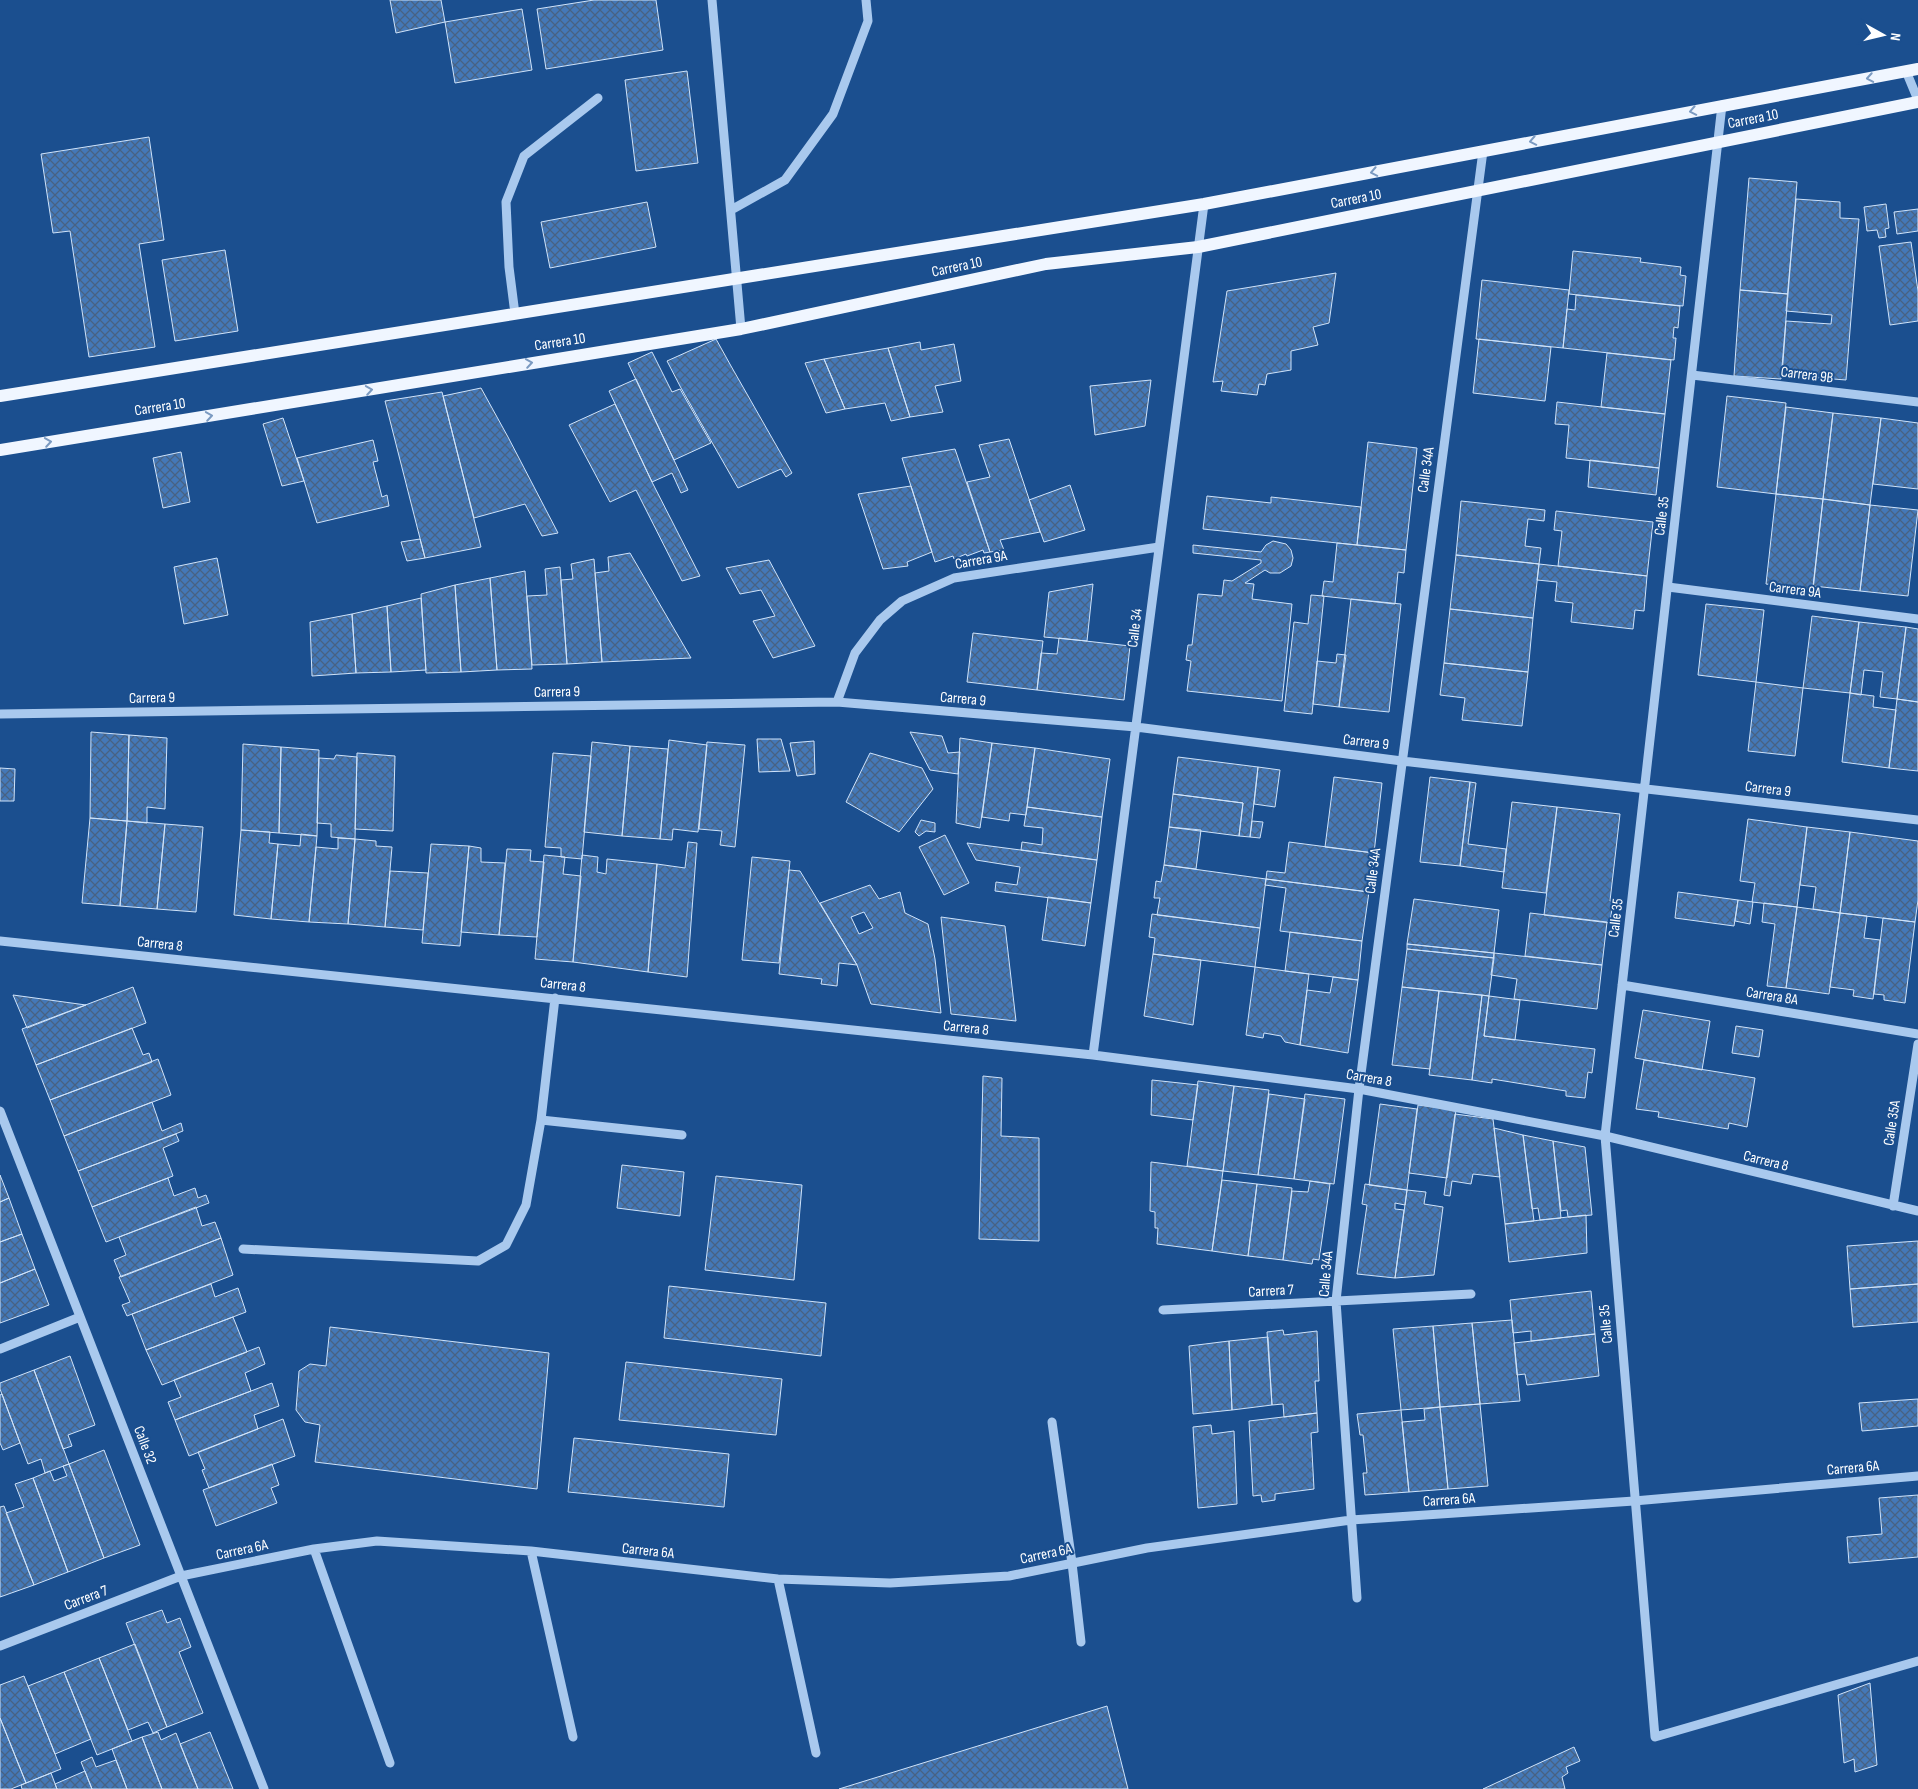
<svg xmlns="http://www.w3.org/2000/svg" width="1918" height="1789" font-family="'Sofia Sans Condensed',sans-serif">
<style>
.building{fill:url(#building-cross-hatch);stroke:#cfe3fa;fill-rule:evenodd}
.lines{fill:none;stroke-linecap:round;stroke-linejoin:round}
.minor{stroke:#a9c9ee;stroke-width:9}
.major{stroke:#f0f6ff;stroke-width:12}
.oneway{stroke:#7b9ac1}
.labels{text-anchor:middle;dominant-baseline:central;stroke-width:4;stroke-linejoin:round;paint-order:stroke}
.street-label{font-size:15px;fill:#fff;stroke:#1b4f8f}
</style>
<defs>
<pattern id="building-cross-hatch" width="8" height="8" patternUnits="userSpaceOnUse" patternTransform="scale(1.25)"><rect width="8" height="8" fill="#4478b7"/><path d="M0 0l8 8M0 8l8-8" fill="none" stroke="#486282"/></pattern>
</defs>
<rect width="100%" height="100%" fill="#1b4f8f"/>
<path class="building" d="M390 0H441L445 22 396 33Z
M594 0H656L663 50 546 69 537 9Z
M522 9 532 70 455 83 445 22Z
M687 71 698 163 636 171 625 80Z
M149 137 164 240 139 244 155 347 89 357 70 231 53 233 41 154Z
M1749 178 1797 182 1788 294 1740 290Z
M1796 199 1840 202V218L1859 219 1846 380 1782 375 1786 321 1831 324 1832 315 1786 311Z
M647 202 656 247 550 268 541 222Z
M1886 204 1889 228 1885 229 1886 237 1879 238 1877 230 1867 231 1864 207Z
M1918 209V231L1897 234 1894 212Z
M1911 242 1918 291V321L1890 325 1879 246Z
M225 250 238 331 175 341 162 260Z
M1573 251 1641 258 1640 262 1681 267 1680 275 1686 276 1683 306 1569 294Z
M1336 273 1329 323 1313 327 1318 345 1291 351V370L1267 374 1265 385 1259 384 1257 395 1221 391 1223 381 1213 382 1227 291Z
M1482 280 1569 290 1563 348 1476 339Z
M1740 290 1788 294 1781 379 1734 376Z
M1576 295 1680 306 1678 328 1674 327 1673 338H1676L1674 360 1563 348 1567 309 1575 310Z
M716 339 731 366 792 473 786 477 781 469 738 488 681 388 667 361Z
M1479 339 1551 347 1545 401 1473 393Z
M920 342 921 350 954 344 961 381 935 386 943 412 910 417 888 348Z
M888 348 910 417 891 421 885 403 845 409 824 359Z
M652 352 672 392 680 389 711 443 674 460 628 363Z
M1607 353 1671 360 1665 414 1601 407Z
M824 359 845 409 826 413 805 363Z
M636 379 688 490 681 493 672 473 652 482 609 391Z
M1151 380 1145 426 1095 435 1090 386Z
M481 388 508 437 558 533 542 536 525 504 474 518 443 396Z
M442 392 481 547 425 558 385 401Z
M1727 396 1786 403 1776 494 1717 487Z
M1557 402 1665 414 1659 468 1566 458 1569 425 1555 424Z
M615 404 652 482 700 576 682 581 636 490 610 502 569 425Z
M1786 407 1833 413 1823 499 1776 494Z
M1833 413 1881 418 1870 505 1823 499Z
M283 418 304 481 282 486 263 424Z
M1881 418 1918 423V489L1873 484Z
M1009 439 1040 532 1000 540 1004 550 990 552 967 482 990 477 979 445Z
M373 440 378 461 373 462 382 497 387 495 389 506 317 523 297 458Z
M1368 442 1417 448 1406 550 1357 545Z
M955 449 990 552 984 553 983 550 967 556 966 554 954 559 953 556 935 562 902 458Z
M181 452 190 502 163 508 153 458Z
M1590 460 1659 468 1656 495 1588 487Z
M1070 485 1085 530 1044 542 1029 500Z
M911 486 932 552 907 562 908 566 883 569 858 494Z
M1776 494 1823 499 1813 590 1766 584Z
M1207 496 1271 503V497L1361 507 1357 545 1203 529Z
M1823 499 1870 505 1860 591 1813 586Z
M1461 501 1545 510 1544 521 1528 519 1525 546 1541 548 1539 564 1456 555Z
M1870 505 1918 510 1908 596 1860 591Z
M1556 511 1653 522 1647 576 1558 566 1562 531 1554 530Z
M420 539 425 558 407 561 401 542Z
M1273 541 1286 544 1291 550 1293 558 1291 566 1280 573H1270L1265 570 1245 583 1254 584 1252 599 1292 604 1282 701 1187 691 1191 661 1186 660 1188 645H1192L1198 594 1222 596 1224 580 1232 581 1261 563V560L1193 553V545L1261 552 1266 545Z
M1337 543 1406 550 1404 573 1398 572 1395 604 1322 596 1324 581 1333 582Z
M630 553 691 658 602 662 595 573 609 571 608 557Z
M1456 555 1539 564 1533 618 1450 609Z
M217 558 228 615 184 624 174 567Z
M594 559 602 662 567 664 561 580 573 579 571 564Z
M769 560 815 646 773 658 753 621 775 616 761 590 740 594 726 568Z
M1539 564 1647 576 1644 611 1635 610 1633 629 1571 622 1573 603 1555 601 1557 582 1537 580Z
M560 567 567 664 532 665 527 596 547 595 545 569Z
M525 571 532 669 497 670 490 578Z
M490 578 497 670 461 672 455 585Z
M1093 584 1087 641 1044 637 1049 592Z
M455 585 461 672 426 673 421 594Z
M1311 595 1324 596 1312 714 1284 711 1294 622 1308 624Z
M421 598 426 670 391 672 387 606Z
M1351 599 1401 604 1389 712 1339 707Z
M1706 604 1764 610 1756 682 1698 675Z
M387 606 391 672 356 673 352 614Z
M1450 609 1533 618 1528 672 1444 663Z
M352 614 356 673 312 676 310 622Z
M1812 616 1859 622 1850 693 1803 688Z
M1859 622 1906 627 1897 699 1880 697 1883 672 1864 670 1861 695 1850 693Z
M1906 627 1918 629V702L1897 699Z
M973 633 1043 641 1037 690 967 682Z
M1059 638 1130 646 1124 700 1037 690 1041 653 1057 654Z
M1337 654 1346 655 1339 707 1313 704 1317 661 1336 663Z
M1444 663 1528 672 1522 726 1462 720 1465 698 1440 695Z
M1756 682 1803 688 1795 756 1748 751Z
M1850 693 1874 696 1873 707 1896 710 1889 768 1842 762Z
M1897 699 1918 702V771L1889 768Z
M91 732 129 735 127 821 90 818Z
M910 732 942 736 948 753 960 752 958 774 930 770Z
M129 735 167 738 165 809 147 807V823L127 821Z
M960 738 992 743 980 828 956 823Z
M757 739H781L790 771 759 772Z
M669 740 707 745 698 832 673 829 672 840 660 839Z
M814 741 815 774 797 776 790 743Z
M592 742 630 746 622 836 584 832Z
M707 742 745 745 735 847 720 845 722 831 699 829Z
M992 743 1035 748 1026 815 1010 813 1009 821 982 817Z
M243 744 281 747 279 833 241 830Z
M630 746 668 749 660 839 622 836Z
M281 747 319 750 317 836 279 833Z
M1035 748 1110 759 1102 817 1027 807Z
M357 753 395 756 393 831 355 829Z
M553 753 591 756 582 859 561 857V848L545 847Z
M870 753 922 768 933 789 899 832 846 802Z
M336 755 357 757 355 839 331 837V824L317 823 319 758 334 759Z
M1178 757 1258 767 1250 837 1239 836 1243 803 1173 794Z
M1258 767 1280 770 1275 807 1254 804Z
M0 768 15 769 14 801H0Z
M1334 777 1382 783 1374 853 1325 847Z
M1430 777 1470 782 1460 866 1420 862Z
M1470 782 1476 783 1468 844 1506 849 1504 872 1460 866Z
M1173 794 1243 803 1239 836 1169 827Z
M1512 802 1557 807 1546 893 1502 888Z
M1027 807 1102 817 1097 860 1021 850 1022 842 1042 845 1043 828 1024 826Z
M1557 807 1620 814 1610 901H1613L1610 923 1544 915Z
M90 818 127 821 120 906 82 903Z
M1748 819 1807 827 1797 907 1752 902 1755 883 1740 881Z
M921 820 935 823V832L926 831 919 836 915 832Z
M127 821 165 824 157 909 120 906Z
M1252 821 1263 822 1260 838 1250 837Z
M165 824 203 827 196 912 157 909Z
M1169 827 1201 830 1196 869 1164 865Z
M1807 827 1850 832 1840 913 1813 909 1816 887 1800 885Z
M241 830 270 832 269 843 278 844 271 919 234 915Z
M1850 832 1918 841V900L1915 922 1840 913Z
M301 834 317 836 309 922 271 919 278 844 300 846Z
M945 835 969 883 944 895 919 847Z
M338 838 355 839 348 924 309 922 316 847 338 849Z
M355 839 376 841V846L392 847 385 927 348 924Z
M688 842 697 843 687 977 648 972 657 864 685 868Z
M1289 842 1374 853 1369 892 1266 879 1267 871 1285 873Z
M967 843 1097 860 1091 903 995 891 996 882 1017 885 1020 867 976 860Z
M431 844 469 846 460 946 422 943Z
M469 846 481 848V862L505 863 499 935 461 932Z
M507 849 531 850 530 861 544 862 537 937 499 935Z
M544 855 565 857 563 874 581 876 573 962 535 959Z
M582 855 598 857 597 872 606 874 607 859 657 864 648 972 573 962Z
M752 857 790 861 779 963 742 960Z
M1164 865 1266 879 1260 928 1157 915 1160 898H1154L1156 881 1161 882Z
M789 870 800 871 857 965 839 963 837 986 821 984 822 979 779 974Z
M390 871 428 873 423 930 385 927Z
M1266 879 1369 892 1362 941 1280 931 1286 888 1265 885Z
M870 885 879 899 900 892 905 913 928 924 935 959 941 1013 871 1004 857 965 820 903ZM864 912 873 928 859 934 851 917Z
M1678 892 1738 900 1734 926 1675 918Z
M1048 897 1091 903 1085 946 1042 940Z
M1414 899 1499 910 1494 953 1407 944Z
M1738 900 1753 902 1750 924 1735 921Z
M1764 903 1797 907 1786 988 1767 986 1775 924 1762 922Z
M1797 907 1840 913 1829 994 1786 988Z
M1530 913 1607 922 1602 965 1525 956Z
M1840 913 1867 916 1864 938 1880 940 1873 999 1853 996 1854 990 1830 987Z
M1152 914 1260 928 1255 967 1153 954 1155 938 1149 937Z
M941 917 1005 926 1016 1021 951 1014Z
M1883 918 1915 922 1905 1003 1884 1000V995L1874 994Z
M1290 932 1362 941 1358 980 1285 971Z
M1407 944 1494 953V958L1407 949Z
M1407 949 1494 958 1489 996 1402 987Z
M1494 953 1602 965 1597 1009 1514 999 1517 979 1491 975Z
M1153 954 1201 960 1193 1025 1144 1016Z
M1255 967 1309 974 1300 1045 1285 1042 1281 1036 1264 1033 1263 1038 1246 1035Z
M1333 977 1358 980 1348 1053 1300 1045 1307 990 1330 993Z
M133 987 146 1023 36 1065 22 1029Z
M1402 987 1439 991 1430 1069 1392 1065Z
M1439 991 1482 995 1472 1080 1429 1075Z
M13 995 86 1005 27 1028Z
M1482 995 1489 996 1484 1036 1595 1049 1592 1073 1588 1072 1585 1098 1566 1096V1091L1492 1079V1083L1472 1080Z
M1489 996 1520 1000 1515 1040 1484 1036Z
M1643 1010 1710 1021 1702 1070 1635 1058Z
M1736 1026 1763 1030 1759 1057 1732 1053Z
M132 1028 143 1055 149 1053 152 1062 50 1100 36 1065Z
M158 1059 171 1095 64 1136 50 1100Z
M1644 1060 1755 1078 1747 1127 1729 1123 1728 1129 1658 1117 1659 1112 1636 1109Z
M983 1076 1002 1078 1001 1136 1039 1138V1241L979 1239Z
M1152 1080 1198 1085 1193 1120 1151 1115Z
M1198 1081 1234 1086 1223 1171 1187 1166Z
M1234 1086 1269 1090 1258 1175 1223 1171Z
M1269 1094 1305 1099 1294 1179 1258 1175Z
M1305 1094 1345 1099 1334 1184 1294 1179Z
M152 1102 162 1131 181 1123 183 1131 78 1171 64 1136Z
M1380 1104 1417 1109 1407 1190 1369 1185Z
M1418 1105 1456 1110 1447 1178 1409 1173Z
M1455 1114 1493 1119 1500 1177 1473 1174 1471 1184 1452 1181 1450 1196 1444 1195Z
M1494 1128 1523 1135 1534 1221 1505 1224Z
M176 1134 179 1141 163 1148 173 1176 92 1207 78 1171Z
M1523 1135 1553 1141 1561 1218 1540 1220 1538 1208 1532 1209Z
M1553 1141 1585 1147 1592 1215 1568 1217 1567 1210 1561 1211Z
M1151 1162 1223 1171 1212 1251 1157 1244 1158 1228H1155V1212L1150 1211Z
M622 1165 684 1172 680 1216 617 1208Z
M0 1175 9 1198 0 1202Z
M716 1176 802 1185 794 1280 705 1270Z
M168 1178 174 1196 195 1188 198 1198 206 1195 209 1203 106 1242 92 1207Z
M1222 1180 1257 1184 1248 1256 1212 1251Z
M1310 1181 1330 1184 1319 1260 1313 1259 1312 1264 1283 1260 1292 1191 1308 1192Z
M1257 1184 1292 1188 1283 1260 1248 1256Z
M1365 1184 1407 1190 1405 1205 1395 1203V1209L1404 1210 1395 1278 1357 1274 1367 1205 1362 1204Z
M1407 1190 1426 1192 1424 1204 1443 1207 1434 1275 1395 1278Z
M9 1198 22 1234 0 1242V1202Z
M196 1207 202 1226 215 1222 221 1238 121 1277 114 1260 126 1255 119 1237Z
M1586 1215 1587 1253 1509 1262 1505 1224Z
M22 1234 35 1269 0 1283V1242Z
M221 1238 233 1275 127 1316 122 1305 130 1302 119 1277Z
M1918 1241V1284L1850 1289 1847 1246Z
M35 1269 49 1305 0 1323V1283Z
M211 1284 215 1297 238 1288 246 1312 146 1350 132 1314Z
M1918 1284V1322L1853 1327 1850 1289Z
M669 1286 826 1303 821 1356 664 1338Z
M1591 1291 1595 1334 1531 1341V1331L1513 1333 1510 1300Z
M233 1317 247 1352 162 1385 146 1350Z
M1512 1320 1520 1401 1480 1404 1472 1323Z
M1472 1323 1480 1404 1440 1407 1433 1326Z
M1433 1326 1440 1407 1401 1410 1393 1329Z
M330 1327 549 1353 537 1489 315 1462 320 1425 305 1422 296 1410 299 1371 310 1364 326 1366Z
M1283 1330 1284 1335 1317 1331 1319 1381H1315L1317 1413 1284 1417 1283 1404 1272 1405 1267 1332Z
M1595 1334 1599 1376 1527 1385 1525 1374 1517 1375 1514 1343Z
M1268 1337 1272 1405 1232 1410 1229 1341Z
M1229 1341 1232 1410 1193 1414 1189 1346Z
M259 1347 265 1364 245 1373 251 1391 175 1420 168 1402 181 1397 174 1380Z
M70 1356 95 1425 68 1435 72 1446 63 1449 34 1370Z
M626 1362 782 1379 776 1435 619 1420Z
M34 1370 69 1464 45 1473 41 1459 28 1464 0 1389V1383Z
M272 1383 279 1406 254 1415 258 1429 189 1456 175 1420Z
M2 1394 20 1443 3 1450 0 1443V1395Z
M1918 1399V1426L1862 1431 1859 1403Z
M1480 1404 1488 1486 1448 1489 1440 1407Z
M1440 1407 1448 1489 1409 1492 1402 1422 1425 1420 1424 1409Z
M1401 1410 1409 1492 1365 1495 1363 1473H1367L1363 1435H1360L1357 1414Z
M1317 1413 1318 1432 1311 1433 1314 1489 1275 1494V1500L1262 1502 1261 1495 1253 1496 1249 1421Z
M283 1419 295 1456 209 1488 202 1470 205 1469 198 1452Z
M1211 1425 1212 1434 1234 1431 1237 1504 1198 1508 1193 1427Z
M574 1438 729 1454 724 1507 568 1492Z
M104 1450 140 1545 104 1558 69 1464Z
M69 1464 104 1558 68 1572 33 1478 50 1471 54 1481 67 1476 63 1466Z
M272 1464 279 1485 271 1488 277 1503 216 1526 203 1490Z
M33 1478 68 1572 34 1585 6 1513 24 1507 15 1484Z
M1918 1495V1557L1849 1563 1847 1537 1882 1534 1879 1498Z
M4 1506 34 1585 0 1597V1507Z
M162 1610 167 1623 180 1618 191 1647 179 1652 203 1713 167 1727 126 1623Z
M135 1644 167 1727 153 1733 148 1722 128 1730 99 1658Z
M99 1658 132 1741 97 1755 64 1672Z
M64 1672 91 1739 55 1754 28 1686Z
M24 1676 61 1769 26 1783 0 1718V1685Z
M1870 1683 1877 1765 1855 1772 1854 1759 1844 1763 1838 1695Z
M1107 1706 1128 1789H839Z
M0 1718 26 1783 11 1789H0Z
M158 1732 161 1740 176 1733 198 1789H162L142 1737Z
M210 1732 233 1789H198L180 1744Z
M142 1737 162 1789H127L116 1760 112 1749Z
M1574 1747 1580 1761 1566 1767 1568 1773 1562 1777 1565 1789H1483Z
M92 1757 96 1767 116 1760 127 1789H92L81 1762Z
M85 1771 92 1789H57L55 1784Z
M51 1773 57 1789H22L21 1785Z"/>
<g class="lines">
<path class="minor" d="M712 0 741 329
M1906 71 1918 100
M1722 105 1605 1136 1655 1737 1918 1661
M731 210 785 180 833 114 868 21 866 0
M515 314 509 267 506 202 524 156 598 98
M1692 375 1918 402
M1668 587 1918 619
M837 702 855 653 880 620 902 601 954 578 1159 547
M0 714 837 702 1136 727 1402 761 1918 820
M0 941 1093 1055 1359 1089 1605 1136 1918 1211
M1622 985 1918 1034
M1093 1055 1204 204
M0 1111 264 1789
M541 1120 682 1135
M1893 1206 1918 1044
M243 1249 478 1261 506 1245 526 1205 541 1120 555 998
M1163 1310 1471 1294
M0 1349 80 1317
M1052 1422 1072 1563 1081 1642
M314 1549 390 1763
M531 1551 573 1737
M778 1579 816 1753
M1357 1598 1336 1301 1359 1089 1483 151
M0 1646 181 1576 314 1549 377 1541 531 1551 778 1579 890 1583 1009 1576 1147 1548 1351 1520 1634 1501 1918 1476"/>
<path class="major" d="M0 396 1204 204 1918 69
M0 450 741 329 1046 264 1198 247 1918 102"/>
</g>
<defs><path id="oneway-chevron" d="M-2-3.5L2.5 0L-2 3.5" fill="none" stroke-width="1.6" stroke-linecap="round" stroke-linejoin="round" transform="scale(1.25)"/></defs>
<g class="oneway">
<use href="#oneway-chevron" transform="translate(1870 78) rotate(170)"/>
<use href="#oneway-chevron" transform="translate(1693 111) rotate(169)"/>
<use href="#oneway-chevron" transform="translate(1533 141) rotate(169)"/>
<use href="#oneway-chevron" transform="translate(1374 172) rotate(169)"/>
<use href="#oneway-chevron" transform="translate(529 363) rotate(-9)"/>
<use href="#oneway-chevron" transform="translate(369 390) rotate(-9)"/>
<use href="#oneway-chevron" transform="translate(209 416) rotate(-9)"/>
<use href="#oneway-chevron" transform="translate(48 442) rotate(-9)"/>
</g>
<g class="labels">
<g class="street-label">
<text transform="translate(1753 119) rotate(-11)">Carrera 10</text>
<text transform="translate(1356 199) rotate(-11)">Carrera 10</text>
<text transform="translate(957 267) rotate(-12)">Carrera 10</text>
<text transform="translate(560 342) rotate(-9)">Carrera 10</text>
<text transform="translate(1807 375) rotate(7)">Carrera 9B</text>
<text transform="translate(160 407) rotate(-9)">Carrera 10</text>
<text transform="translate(1426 470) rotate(-82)">Calle 34A</text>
<text transform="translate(1662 516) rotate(-83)">Calle 35</text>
<text transform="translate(981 560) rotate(-10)">Carrera 9A</text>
<text transform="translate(1795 590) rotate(7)">Carrera 9A</text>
<text transform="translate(1135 628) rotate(-83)">Calle 34</text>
<text transform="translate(557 692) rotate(-1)">Carrera 9</text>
<text transform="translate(152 698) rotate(-1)">Carrera 9</text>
<text transform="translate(963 699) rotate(5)">Carrera 9</text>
<text transform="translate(1366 742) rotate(7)">Carrera 9</text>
<text transform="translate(1768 789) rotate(7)">Carrera 9</text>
<text transform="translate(1373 871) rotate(-83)">Calle 34A</text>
<text transform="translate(1616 918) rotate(-83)">Calle 35</text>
<text transform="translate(160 944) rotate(6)">Carrera 8</text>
<text transform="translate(563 985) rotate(6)">Carrera 8</text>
<text transform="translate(1772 996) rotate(9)">Carrera 8A</text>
<text transform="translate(966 1028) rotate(6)">Carrera 8</text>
<text transform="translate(1369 1078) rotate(10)">Carrera 8</text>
<text transform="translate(1892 1123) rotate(-81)">Calle 35A</text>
<text transform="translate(1766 1161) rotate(14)">Carrera 8</text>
<text transform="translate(1326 1274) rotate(-85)">Calle 34A</text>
<text transform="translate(1271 1291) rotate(-3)">Carrera 7</text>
<text transform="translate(1606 1324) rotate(-95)">Calle 35</text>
<text transform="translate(145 1445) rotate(69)">Calle 32</text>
<text transform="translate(1853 1468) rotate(-5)">Carrera 6A</text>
<text transform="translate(1449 1500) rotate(-4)">Carrera 6A</text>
<text transform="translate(242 1550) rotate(-12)">Carrera 6A</text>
<text transform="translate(648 1551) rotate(6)">Carrera 6A</text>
<text transform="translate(1046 1554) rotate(-12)">Carrera 6A</text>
<text transform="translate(86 1598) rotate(-21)">Carrera 7</text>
</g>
</g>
<g transform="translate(1883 35) rotate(98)" stroke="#1b4f8f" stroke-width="4" paint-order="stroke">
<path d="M0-4L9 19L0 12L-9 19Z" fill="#ffffff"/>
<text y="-8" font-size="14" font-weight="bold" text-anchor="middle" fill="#ffffff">N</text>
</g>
</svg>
